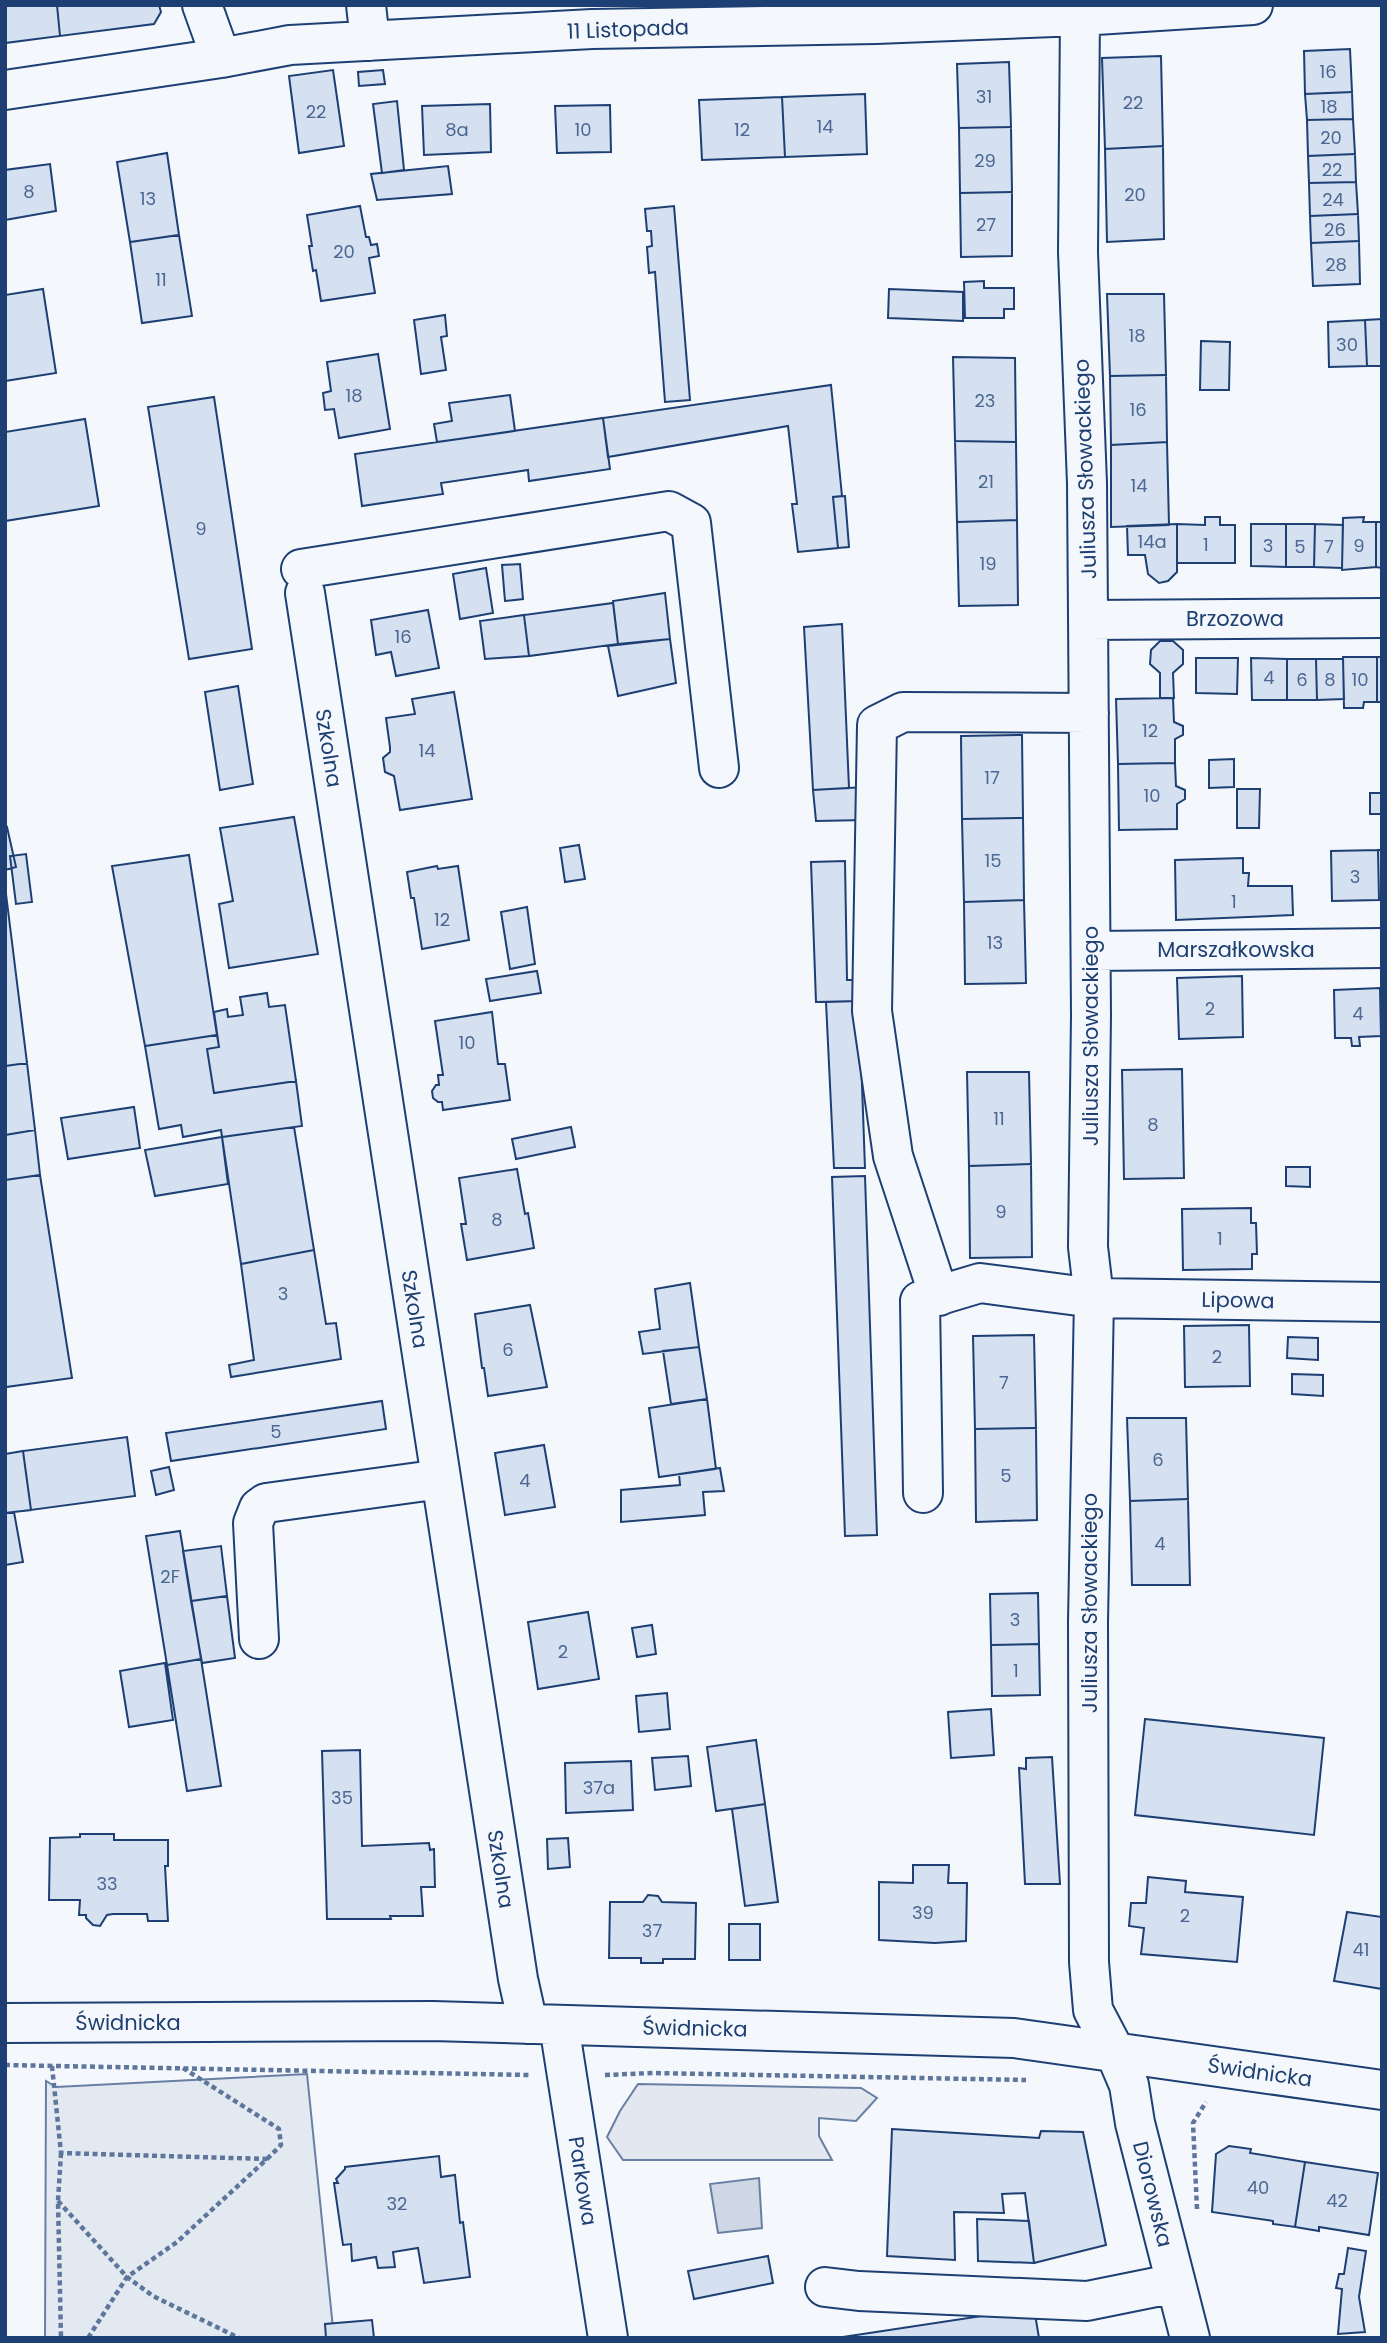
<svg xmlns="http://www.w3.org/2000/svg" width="1387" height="2343" font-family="Poppins,sans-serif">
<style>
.green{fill:#e3e9f0;stroke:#687fa3;stroke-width:2}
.parking{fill:#e3e8f0;stroke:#687fa3;stroke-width:2}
.water{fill:#cfd7e4;stroke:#687fa3;stroke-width:2}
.building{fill:#d5e0f0;stroke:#1d3f73;stroke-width:2}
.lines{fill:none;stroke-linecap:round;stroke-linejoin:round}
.minor-casing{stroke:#1d3f73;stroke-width:42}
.path{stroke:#5e769c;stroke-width:4.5;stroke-dasharray:5 3.5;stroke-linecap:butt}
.minor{stroke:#f4f7fb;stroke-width:38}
.labels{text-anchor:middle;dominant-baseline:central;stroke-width:5;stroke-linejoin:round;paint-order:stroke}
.number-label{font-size:18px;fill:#4b6792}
.street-label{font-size:21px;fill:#1d3f73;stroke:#f4f7fb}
</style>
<rect width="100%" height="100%" fill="#f4f7fb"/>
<path class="green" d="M307 2074 334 2338H45L46 2081 56 2087Z"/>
<path class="parking" d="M638 2084 861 2088 877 2098 856 2121 819 2118V2136L832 2160H623L607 2137 620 2111Z"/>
<path class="water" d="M759 2178 762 2228 718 2233 710 2184Z"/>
<path class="building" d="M5 5H57L60 36 5 43Z
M57 5H159L161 12 154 24 60 36Z
M1350 49 1352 92 1305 94 1304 51Z
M1161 56 1163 146 1105 149 1102 58Z
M1009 62 1011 127 959 128 957 64Z
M333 70 344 146 299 153 289 76Z
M383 70 385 84 359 86 358 72Z
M1352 92 1353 119 1307 120 1305 94Z
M865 94 867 154 785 157 782 97Z
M782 97 785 157 702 160 699 100Z
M397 101 404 170 382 173 373 104Z
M490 104 491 152 424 155 422 106Z
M610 105 611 152 557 153 555 106Z
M1353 119 1355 154 1308 156 1307 120Z
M1011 127 1012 192 960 193 959 128Z
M1163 146 1164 239 1107 242 1105 149Z
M167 153 179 235 130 242 117 162Z
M1355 154 1356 182 1309 183 1308 156Z
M50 164 56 211 5 220V170Z
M448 166 452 194 377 200 371 174Z
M1356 182 1358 214 1310 216 1309 183Z
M1012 192V256L961 257 960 193Z
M360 206 366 237H369L371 245 377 244 379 256 369 258 375 293 321 301 316 270 313 271 309 246H312L307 215Z
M674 206 690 400 665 402 655 272 649 273 647 247 652 246 651 231H647L645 209Z
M1358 214 1359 241 1311 243 1310 216Z
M179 235 192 316 142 323 130 242Z
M1359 241 1360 284 1313 286 1311 243Z
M984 281V288H1014V309H1004V318H965L964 282Z
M43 289 56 373 5 381V295Z
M889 289 963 292V321L888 318Z
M1107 294H1164L1166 375 1110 376Z
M445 315 447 336 441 337 446 370 421 374 414 320Z
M1382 319V366H1367L1365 320Z
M1365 320 1367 366 1329 367 1328 322Z
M1201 341 1230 342 1229 390H1200Z
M378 354 390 429 339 438 334 409 325 410 323 393 331 391 327 362Z
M953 357 1015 358 1016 442 955 441Z
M1166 375 1167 442 1111 445 1110 376Z
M831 385 842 496 833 497 838 548 798 552 792 504H797L788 426 608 457 603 418Z
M510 395 515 431 437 442 434 424 452 421 449 403Z
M214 397 252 649 189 659 148 407Z
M603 418 610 469 529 481 528 470 441 483 443 494 362 506 355 454Z
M85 419 99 506 5 521V432Z
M955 441 1016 442 1017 520 957 522Z
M1167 442 1169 525 1111 527V445Z
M845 496 849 547 838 548 833 497Z
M1205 517H1220V525H1235V563H1177V524L1205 525Z
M1364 517 1363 522H1376V567L1342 570 1343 518Z
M1017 520 1018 605 959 606 957 522Z
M1376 522H1382V568L1376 567Z
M1177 524V572L1168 581 1159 583 1148 574 1145 555H1128L1127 526Z
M1251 524H1286V567L1251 566Z
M1286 524H1315L1314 567H1286Z
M1315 524 1343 525 1342 568 1314 567Z
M520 564 523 599 505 601 502 565Z
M486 568 493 613 460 619 453 574Z
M665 593 670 639 618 644 613 601Z
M613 603 618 644 529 656 524 615Z
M428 610 439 668 396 676 391 652 376 655 371 620Z
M524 615 529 656 485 659 480 621Z
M842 624 849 788 813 790 804 627Z
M670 639 676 683 618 696 608 646Z
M1160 641H1173L1183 650V664L1173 673 1174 698H1160V673L1150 664 1151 650Z
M1343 657H1377V702H1364L1363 708H1344Z
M1377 657H1382V702H1377Z
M1196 658H1238L1237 694 1196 693Z
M1251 658 1287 659V700H1252Z
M1287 659H1316L1317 700H1287Z
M1316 659H1343L1344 699 1317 700Z
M238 686 253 784 220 790 205 692Z
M454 692 472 799 400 810 394 776 385 772 383 758 390 752V747L386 718 415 714 412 699Z
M1173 698 1174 722 1183 726V735L1175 739V763L1118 764 1116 699Z
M1022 735 1023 818 962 819 961 736Z
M1234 759V787L1209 788V760Z
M1175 763 1176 786 1185 790V799L1177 804V829L1119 830 1118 764Z
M865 787 866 820 816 821 813 790Z
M1237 789H1260L1259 828H1237Z
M1370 793H1382V814H1370Z
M294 817 318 954 229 968 219 904 233 901 220 828Z
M1023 818 1024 900 964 902 962 819Z
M7 827 16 867 5 870V828Z
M579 845 585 879 565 882 560 848Z
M1378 850 1379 900 1332 901 1331 851Z
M1378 850H1382V900H1379Z
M26 854 32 902 16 904 10 856Z
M189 855 217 1035 145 1046 112 866Z
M1243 858V873H1249L1248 886H1292L1293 915 1176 920 1175 860Z
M845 861 847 980H858L859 1001 816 1002 811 862Z
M437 866 438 869 458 866 469 940 422 949 414 898H411L407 872Z
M5 886 27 1063 5 1066Z
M1024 900 1026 983 965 984 964 902Z
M527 907 535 964 510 969 501 912Z
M537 971 541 993 490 1001 486 979Z
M1242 976 1243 1037 1179 1039 1177 978Z
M1380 988 1381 1036 1359 1037 1360 1046H1352L1351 1038H1335L1334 990Z
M267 993 269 1007 285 1005 296 1081 214 1093 207 1049 219 1047 214 1012 227 1009 228 1017 243 1015 240 997Z
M859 1001 865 1168H834L826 1002Z
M492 1012 498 1064H505L510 1100 443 1110 442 1102H438L433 1098 432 1091 436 1085H439L438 1075H443L435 1021Z
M217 1035 219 1047 207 1049 214 1093 296 1081 302 1126 222 1137 221 1130 183 1137 181 1125 159 1129 145 1046Z
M27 1063 35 1130 5 1135V1066Z
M1182 1069 1184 1178 1124 1179 1122 1070Z
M967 1072H1029L1031 1164 969 1166Z
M134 1107 140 1148 68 1159 61 1118Z
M294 1127 314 1250 241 1264 222 1137Z
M571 1127 575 1147 516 1159 512 1139Z
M35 1130 40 1175 5 1180V1135Z
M222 1137 228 1184 155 1196 145 1150Z
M1031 1164 1032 1257 970 1258 969 1166Z
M1286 1167H1310V1187L1286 1186Z
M517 1169 525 1214 528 1213 534 1248 467 1260 461 1224H466L459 1178Z
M40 1175 72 1378 6 1387 5 1180Z
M865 1176 877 1535 845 1536 832 1177Z
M1251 1208V1223H1256L1257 1254H1252V1269L1183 1270 1182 1209Z
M314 1250 326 1324 336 1323 341 1359 231 1377 229 1365 254 1360 241 1264Z
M690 1283 699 1347 643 1354 639 1332 660 1329 655 1289Z
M530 1305 547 1387 488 1396 484 1368H482L475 1314Z
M1249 1325 1250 1386 1185 1387 1184 1326Z
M1034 1335 1036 1428 975 1429 973 1336Z
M1288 1337 1318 1338V1360L1287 1358Z
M699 1347 707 1399 671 1404 663 1351Z
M1292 1374 1323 1375V1396L1292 1394Z
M707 1399 716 1469 659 1477 649 1408Z
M382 1401 386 1429 171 1461 166 1433Z
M1127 1418H1186L1188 1499 1130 1501Z
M1036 1428 1037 1520 976 1522 975 1429Z
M127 1437 135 1496 31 1510 23 1451Z
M544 1445 555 1507 505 1515 495 1453Z
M23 1451 31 1510 5 1513V1454Z
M169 1467 174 1490 156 1495 151 1471Z
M720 1468 724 1491 703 1492 705 1515 621 1522V1490L680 1485 679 1474Z
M1188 1499 1190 1585H1132L1130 1501Z
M14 1512 23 1562 5 1565V1513Z
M180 1531 201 1659 167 1665 146 1536Z
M221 1546 227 1596 191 1601 183 1551Z
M1038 1593 1039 1644 991 1645 990 1594Z
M227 1596 235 1658 202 1663 191 1601Z
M588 1612 599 1679 538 1689 528 1622Z
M652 1625 656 1654 637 1657 632 1628Z
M1039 1644 1040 1695 992 1696 991 1645Z
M201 1659 221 1786 187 1791 167 1665Z
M165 1663 173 1720 129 1727 120 1671Z
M667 1693 670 1729 639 1732 636 1696Z
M991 1709 994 1755 951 1758 948 1712Z
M1145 1719 1324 1738 1314 1835 1135 1815Z
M756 1740 765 1804 716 1811 707 1747Z
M360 1750 362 1846 429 1843 430 1850 434 1849 435 1887H421L423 1916H390L391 1919H327L322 1751Z
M688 1756 691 1786 655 1790 652 1758Z
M1052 1757 1060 1884H1025L1019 1768 1026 1769V1758Z
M631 1761 633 1810 566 1813 565 1763Z
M765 1804 778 1902 745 1906 732 1809Z
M80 1834H114V1840H168V1866H165L168 1921H148L147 1914H113L107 1915 100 1926 93 1925 86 1918V1915H79L80 1900H49L50 1838 80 1837Z
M568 1838 570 1867 548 1869 547 1839Z
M913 1865H949L948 1883H967L966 1941 935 1943 879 1940V1882L913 1883Z
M1148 1877 1186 1881 1185 1892 1243 1897 1237 1962 1141 1954 1144 1928 1129 1926 1131 1903H1146Z
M648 1895 658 1896 662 1902 696 1903 695 1959H663V1963H641V1958H609L610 1902H643Z
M1347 1912 1382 1917V1989L1334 1981Z
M729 1924H760V1960H729Z
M892 2129 1039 2138 1041 2131 1083 2132 1106 2245 1034 2263 1025 2193 1002 2194 1004 2213 954 2212 955 2260 887 2256Z
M1229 2146 1251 2149 1250 2153 1305 2162 1295 2227 1273 2224V2221L1212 2212 1216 2154Z
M439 2156 441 2177 455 2175 460 2223 463 2222 470 2277 424 2283 418 2248 393 2252 395 2267 378 2268 376 2257 352 2261 351 2244 343 2245 334 2183H338L336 2179 345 2169V2167Z
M1305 2162 1378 2173 1369 2235 1319 2227V2231L1295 2227Z
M977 2219 1029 2221 1034 2263 978 2261Z
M1348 2248 1366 2251 1359 2297 1365 2332 1338 2334 1342 2289 1336 2288 1339 2274H1344Z
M768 2256 773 2283 694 2299 688 2271Z
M1034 2308 1039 2338 843 2337Z
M372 2320 374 2338H326L325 2324Z"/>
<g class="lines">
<defs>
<path id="minor" d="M202 5 221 58
M366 5 370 41
M1080 16 1078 252 1087 483 1091 1015 1088 1247 1094 1298 1088 1622 1089 1962 1093 2010 1114 2050 1129 2085 1135 2123 1190 2338
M5 90 221 58 290 45 592 29 876 24 1080 16 1253 5
M301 569 669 511 691 523 719 768
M305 593 518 1979 528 2024
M1088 620 1382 618
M1091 951 1382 948
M939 1296 893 1156 872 1011 877 725 903 712 1089 713
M923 1493 920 1301 980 1283 1094 1298 1382 1302
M259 1639 253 1523 259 1508 266 1503 441 1479
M5 2023 433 2021 1014 2038 1382 2090
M559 2025 608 2338
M825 2287 859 2291 1087 2301 1176 2283"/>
</defs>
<use href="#minor" class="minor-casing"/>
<path class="path" d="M5 2065 529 2075
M52 2066 61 2153 267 2159 177 2242 127 2277 88 2338
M183 2068 279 2129 281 2145 267 2159
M605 2075 653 2073 1026 2080
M61 2153 58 2201 61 2338
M58 2201 127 2277 153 2296 239 2338
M1197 2209 1193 2123 1206 2102"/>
<use href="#minor" class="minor"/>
</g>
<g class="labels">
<g class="number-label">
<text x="1328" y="71">16</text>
<text x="984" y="96">31</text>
<text x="1133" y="102">22</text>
<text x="1329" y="106">18</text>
<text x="316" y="111">22</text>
<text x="825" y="126">14</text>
<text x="457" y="129">8a</text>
<text x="583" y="129">10</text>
<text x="742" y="129">12</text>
<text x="1331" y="137">20</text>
<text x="985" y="160">29</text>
<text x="1332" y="169">22</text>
<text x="29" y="191">8</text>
<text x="1135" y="194">20</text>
<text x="148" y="198">13</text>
<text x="1333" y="199">24</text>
<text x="986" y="224">27</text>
<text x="1335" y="229">26</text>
<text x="344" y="251">20</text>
<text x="1336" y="264">28</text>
<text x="161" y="279">11</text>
<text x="1137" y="335">18</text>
<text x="1347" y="344">30</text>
<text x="354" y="395">18</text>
<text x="985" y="400">23</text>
<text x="1138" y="409">16</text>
<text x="986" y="481">21</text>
<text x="1139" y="485">14</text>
<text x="201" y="528">9</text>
<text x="1152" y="541">14a</text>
<text x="1206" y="544">1</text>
<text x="1268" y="545">3</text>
<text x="1359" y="545">9</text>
<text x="1300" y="546">5</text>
<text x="1329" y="546">7</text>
<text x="988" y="563">19</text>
<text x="403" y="636">16</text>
<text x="1269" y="677">4</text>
<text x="1302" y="679">6</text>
<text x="1330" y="679">8</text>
<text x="1360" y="679">10</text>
<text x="1150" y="730">12</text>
<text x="427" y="750">14</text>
<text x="992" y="777">17</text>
<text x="1152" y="795">10</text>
<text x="993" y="860">15</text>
<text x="1355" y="876">3</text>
<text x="1234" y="901">1</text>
<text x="442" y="919">12</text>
<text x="995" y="942">13</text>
<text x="1210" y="1008">2</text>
<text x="1358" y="1013">4</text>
<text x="467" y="1042">10</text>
<text x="999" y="1118">11</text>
<text x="1153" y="1124">8</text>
<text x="1001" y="1211">9</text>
<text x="497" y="1219">8</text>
<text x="1220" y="1238">1</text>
<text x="283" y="1293">3</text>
<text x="508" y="1349">6</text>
<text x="1217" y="1356">2</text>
<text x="1004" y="1382">7</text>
<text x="276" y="1431">5</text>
<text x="1158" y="1459">6</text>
<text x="1006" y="1475">5</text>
<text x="525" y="1480">4</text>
<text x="1160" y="1543">4</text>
<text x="170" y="1576">2F</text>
<text x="1015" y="1619">3</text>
<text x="563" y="1651">2</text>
<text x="1016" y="1670">1</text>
<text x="599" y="1787">37a</text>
<text x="342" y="1797">35</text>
<text x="107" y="1883">33</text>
<text x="923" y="1912">39</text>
<text x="1185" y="1915">2</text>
<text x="652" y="1930">37</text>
<text x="1361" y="1949">41</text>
<text x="1258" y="2187">40</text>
<text x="1337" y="2200">42</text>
<text x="397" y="2203">32</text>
</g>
<g class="street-label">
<text transform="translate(628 29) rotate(-2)">11 Listopada</text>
<text transform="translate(1085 469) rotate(-92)">Juliusza Słowackiego</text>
<text x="1235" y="618">Brzozowa</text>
<text transform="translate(329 748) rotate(81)">Szkolna</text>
<text x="1236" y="949">Marszałkowska</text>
<text transform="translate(1090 1036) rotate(-90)">Juliusza Słowackiego</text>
<text transform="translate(1238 1300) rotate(1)">Lipowa</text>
<text transform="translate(415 1309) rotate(81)">Szkolna</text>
<text transform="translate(1089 1603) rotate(-90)">Juliusza Słowackiego</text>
<text transform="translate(501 1869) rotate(81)">Szkolna</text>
<text x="128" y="2022">Świdnicka</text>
<text transform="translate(695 2028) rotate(1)">Świdnicka</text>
<text transform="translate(1260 2072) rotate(8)">Świdnicka</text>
<text transform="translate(583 2181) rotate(81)">Parkowa</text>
<text transform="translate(1153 2194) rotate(76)">Diorowska</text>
</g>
</g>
<rect width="1387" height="2343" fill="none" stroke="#1d3f73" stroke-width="14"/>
</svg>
